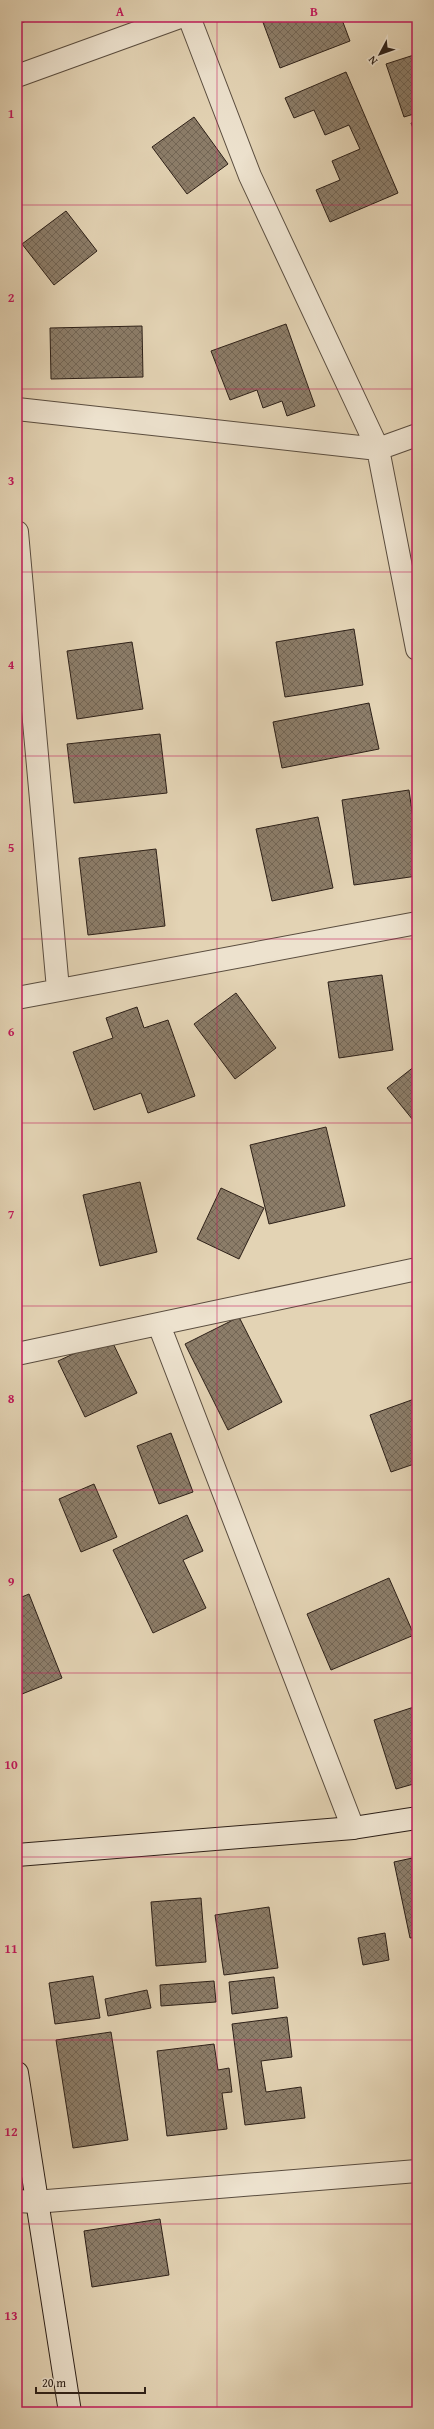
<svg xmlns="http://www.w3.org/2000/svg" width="434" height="2429" font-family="'Gentium Book Plus',serif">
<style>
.building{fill:url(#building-cross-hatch);stroke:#2d2018}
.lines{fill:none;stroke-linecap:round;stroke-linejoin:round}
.street-casing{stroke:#5a4d3f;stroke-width:24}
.secondary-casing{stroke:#2d2018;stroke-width:24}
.street{stroke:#ede2ce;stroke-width:22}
.secondary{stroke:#ede2ce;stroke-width:22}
.grid{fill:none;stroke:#c2185b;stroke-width:1;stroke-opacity:0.55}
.neatline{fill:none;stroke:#c2185b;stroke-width:1.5}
.grid-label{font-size:13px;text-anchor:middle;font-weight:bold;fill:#c2185b}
</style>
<defs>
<pattern id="building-cross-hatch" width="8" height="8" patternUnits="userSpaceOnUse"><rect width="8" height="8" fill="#8c7d69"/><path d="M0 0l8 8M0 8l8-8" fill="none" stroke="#736655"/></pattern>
</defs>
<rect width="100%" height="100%" fill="#e3d3b4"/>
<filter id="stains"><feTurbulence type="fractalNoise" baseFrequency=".005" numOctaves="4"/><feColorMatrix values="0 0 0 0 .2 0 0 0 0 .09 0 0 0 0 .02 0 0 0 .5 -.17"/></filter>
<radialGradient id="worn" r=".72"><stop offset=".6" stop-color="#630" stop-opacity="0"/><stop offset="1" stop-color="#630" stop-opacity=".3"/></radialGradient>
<path class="building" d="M17 17H35L17 25Z
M261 17H341L350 41 280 68Z
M417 54V113L404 117 386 64Z
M346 72 398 193 330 222 316 190 340 180 332 161 360 149 349 125 325 135 314 110 294 118 285 98Z
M194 117 228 164 187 194 152 147Z
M417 121V139L411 123Z
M66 211 97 251 54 285 22 244Z
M286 324 315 406 287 416 282 401 263 408 257 390 230 400 211 351Z
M142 326 143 377 51 379 50 328Z
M354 629 363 685 285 697 276 642Z
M132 642 143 709 77 719 67 651Z
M369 703 379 749 282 768 273 722Z
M160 734 167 793 74 803 67 744Z
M409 790 417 847V876L354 885 342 800Z
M318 817 333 888 272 901 256 829Z
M156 849 165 926 88 935 79 858Z
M382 975 393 1050 339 1058 328 982Z
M417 975V992L414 976Z
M236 993 276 1048 235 1079 194 1024Z
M137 1007 144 1028 168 1020 195 1096 148 1113 141 1093 94 1110 73 1052 113 1038 106 1018Z
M415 1066 417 1068V1125L387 1088Z
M326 1127 345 1206 269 1224 250 1145Z
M140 1182 157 1252 100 1266 83 1195Z
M221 1188 264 1208 239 1259 197 1239Z
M239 1317 282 1402 228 1430 185 1344Z
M110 1337 137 1393 85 1417 58 1361Z
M417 1398V1463L391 1472 370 1415Z
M171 1433 193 1492 159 1504 137 1446Z
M17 1468 22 1482 17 1484Z
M94 1484 117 1537 81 1552 59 1499Z
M187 1515 203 1551 183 1560 206 1608 153 1633 113 1550Z
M389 1578 414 1635 331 1670 307 1614Z
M29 1594 62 1678 17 1696V1599Z
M417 1706V1783L396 1789 374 1720Z
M417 1857V1937L410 1938 394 1862Z
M201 1898 206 1962 156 1966 151 1902Z
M269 1907 278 1968 224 1975 215 1915Z
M385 1933 389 1960 363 1965 358 1938Z
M93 1976 100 2018 55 2024 49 1983Z
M274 1977 278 2008 232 2014 229 1982Z
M214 1981 216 2002 161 2006 160 1985Z
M147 1990 151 2008 108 2016 105 1999Z
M287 2017 292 2057 261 2061 266 2092 301 2087 305 2118 245 2125 232 2024Z
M111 2032 128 2140 73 2148 56 2040Z
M214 2044 218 2070 229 2068 232 2092 222 2093 227 2129 167 2136 157 2051Z
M160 2219 169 2275 92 2287 84 2231Z"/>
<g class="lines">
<defs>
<path id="street" d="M189 17 250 176 378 449 417 649
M17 76 180 17
M17 409 378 449 417 435
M17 532 58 989
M17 998 417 923
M159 1325 353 1828
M17 1354 417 1269
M17 2201 35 2202 417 2171"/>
<path id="secondary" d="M17 1855 353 1828 417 1818
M17 2073 70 2412"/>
</defs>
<use href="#street" class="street-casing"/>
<use href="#secondary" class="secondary-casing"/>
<use href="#street" class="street"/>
<use href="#secondary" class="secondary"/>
</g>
<path class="grid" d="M217 17V2412M17 205H417M17 389H417M17 572H417M17 756H417M17 939H417M17 1123H417M17 1306H417M17 1490H417M17 1673H417M17 1857H417M17 2040H417M17 2224H417"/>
<rect width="434" height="2429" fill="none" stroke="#e3d3b4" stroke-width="44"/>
<g transform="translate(380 54) rotate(229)" stroke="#ede2ce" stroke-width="3" paint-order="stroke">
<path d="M0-3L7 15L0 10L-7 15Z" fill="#2d2018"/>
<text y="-6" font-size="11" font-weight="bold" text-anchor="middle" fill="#2d2018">N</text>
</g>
<path d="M36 2387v6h109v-6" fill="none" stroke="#2d2018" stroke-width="2"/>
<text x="42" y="2387" font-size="12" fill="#2d2018" stroke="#ede2ce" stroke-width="3" paint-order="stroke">20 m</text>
<rect x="22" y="22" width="390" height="2385" class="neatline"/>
<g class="grid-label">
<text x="120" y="16">A</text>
<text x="314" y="16">B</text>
<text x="11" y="118">1</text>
<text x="11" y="302">2</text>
<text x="11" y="485">3</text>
<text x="11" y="669">4</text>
<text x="11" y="852">5</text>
<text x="11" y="1036">6</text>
<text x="11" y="1219">7</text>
<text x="11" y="1403">8</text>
<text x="11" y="1586">9</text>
<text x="11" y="1769">10</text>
<text x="11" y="1953">11</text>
<text x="11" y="2136">12</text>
<text x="11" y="2320">13</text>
</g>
<rect width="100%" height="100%" filter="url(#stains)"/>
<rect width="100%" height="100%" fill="url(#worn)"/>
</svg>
